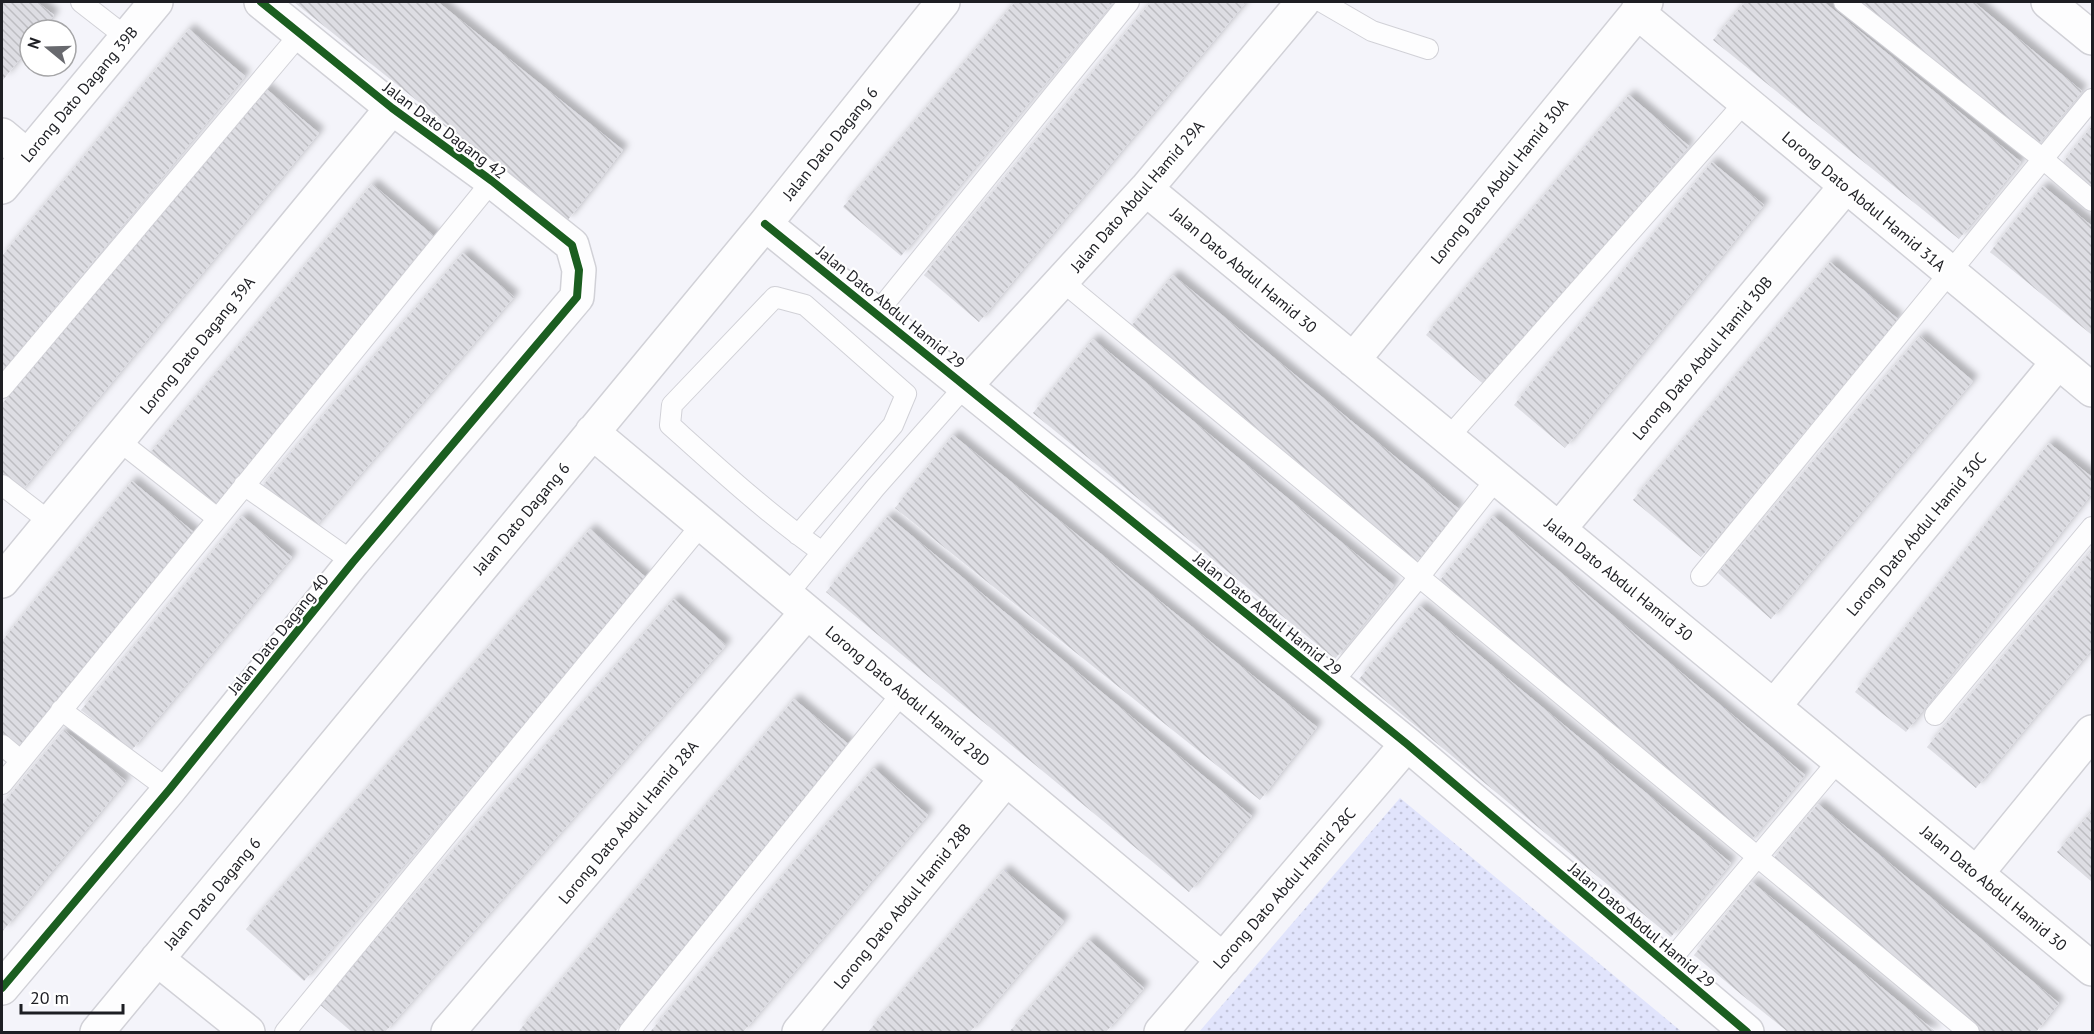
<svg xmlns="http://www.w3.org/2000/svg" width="2094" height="1034" font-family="'PT Sans',sans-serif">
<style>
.grass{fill:url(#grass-dots)}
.building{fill:url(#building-back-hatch);filter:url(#shadow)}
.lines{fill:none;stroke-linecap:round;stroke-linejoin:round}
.lane-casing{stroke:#d1d1d7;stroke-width:22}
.street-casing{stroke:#d1d1d7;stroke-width:36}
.lane{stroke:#fdfdfe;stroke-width:20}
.street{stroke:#fdfdfe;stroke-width:33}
.cycleway-casing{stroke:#fff;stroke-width:11}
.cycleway{stroke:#1b5e20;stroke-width:8}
.labels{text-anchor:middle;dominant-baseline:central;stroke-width:4.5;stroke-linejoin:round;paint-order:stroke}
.street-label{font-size:16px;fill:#1d1e23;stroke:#fff}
</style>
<defs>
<pattern id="grass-dots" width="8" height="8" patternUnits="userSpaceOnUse" patternTransform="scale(1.5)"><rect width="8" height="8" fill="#e1e4fc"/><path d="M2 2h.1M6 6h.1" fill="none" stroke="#c1c3d8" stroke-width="1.8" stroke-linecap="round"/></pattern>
<pattern id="building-back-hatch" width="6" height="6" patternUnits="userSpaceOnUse" patternTransform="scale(1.5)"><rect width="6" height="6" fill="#dddde3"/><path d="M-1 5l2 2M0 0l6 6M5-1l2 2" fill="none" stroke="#bdbdc2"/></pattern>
<filter id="shadow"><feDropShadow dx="5.5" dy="-5.5" stdDeviation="3" flood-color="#0004"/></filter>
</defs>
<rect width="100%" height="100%" fill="#f4f4fa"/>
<path class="grass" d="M1400 798 1682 1032H1199Z"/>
<path class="building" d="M2 2H37L54 15 42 30H30V46L3 80Z
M294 2H438L623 150 567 221Z
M1015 2H1113L901 256 843 207Z
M1151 2H1246L979 322 924 275Z
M1745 2H1824L2021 162 1959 239 1713 40Z
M1853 2H1974L2082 91 2033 150Z
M189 29 245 76 2 372V256Z
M264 87 319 133 18 495 2 481V404Z
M1629 95 1689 146 1486 386 1426 335Z
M2092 126V193L2060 166Z
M1712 162 1764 205 1565 448 1514 405Z
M372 184 439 240 213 514 146 458Z
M2043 186 2092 226V335L1990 252Z
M463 253 514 297 309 534 259 490Z
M1830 262 1898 319 1701 557 1633 500Z
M1173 275 1459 509 1414 565 1128 330Z
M1920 336 1973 381 1771 619 1718 573Z
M1093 339 1394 585 1335 659 1033 413Z
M953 435 1317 727 1260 800 895 508Z
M2049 443 2092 477V493L1906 732 1855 692Z
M132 481 196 534 19 750 2 736V641Z
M242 516 292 557 131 751 81 710Z
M888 516 1252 816 1189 892 826 592Z
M1493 516 1805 775 1748 844 1436 585Z
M590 529 649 580 304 981 246 929Z
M2092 550V649L1976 788 1927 747Z
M674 599 726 645 385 1032H352L319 1004Z
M1420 606 1731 863 1671 937 1359 679Z
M794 699 852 747 653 987 615 1032H518Z
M64 730 126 781 2 932V805Z
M874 768 928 815 743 1032H650Z
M1818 804 2059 1003 2036 1032H1975L1770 863Z
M2092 811V882L2057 852Z
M1004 870 1064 921 1044 945 970 1032H868Z
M1752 882 1874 981 1936 1032H1788L1742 995 1694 955Z
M1089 940 1144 988 1106 1032H1009Z"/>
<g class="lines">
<defs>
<path id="lane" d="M81 2 126 37
M1322 2 1372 31 1428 49
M1844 2 2043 159 2092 201
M1062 281 1969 1032
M876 314 1129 2
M2 388 300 34
M1448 438 1745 102
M118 440 217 518
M2 485 50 522
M244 485 353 562
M798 535 893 425 906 394 805 305 775 297 672 405 670 425C719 469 768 514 822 552
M1701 576 2092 99
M787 595 875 488 966 385
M1332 683 1419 577 1497 478
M61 710 169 790
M1935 715 2092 527
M2 745 20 760
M2 784 492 181
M1668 963 1839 760
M285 1032 702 524
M629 1032 903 692"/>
<path id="street" d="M2048 2 2092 38
M1637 12 2092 390
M2 135 27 156
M2 187 156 2
M1146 189 2092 969
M765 224 1407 744 1747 1032
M1353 360 1646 2
M966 385 1146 189 1303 2
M592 432 1223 960
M1559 529 1846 186
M2 581 392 108
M1774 706 2058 362
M1977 873 2092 732
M157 959 248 1032
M2 988 169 790 353 562 577 297 579 270 572 245 492 181 392 108 261 2
M97 1032 765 224 943 2
M448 1032 807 612
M799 1032 1006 779
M1161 1032 1407 744"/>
</defs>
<use href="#lane" class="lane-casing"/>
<use href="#street" class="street-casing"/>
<use href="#lane" class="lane"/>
<use href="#street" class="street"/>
<defs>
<path id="cycleway" d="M765 224 1407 744 1747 1032
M2 988 169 790 353 562 577 297 579 270 572 245 492 181 392 108 261 2"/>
</defs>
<use href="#cycleway" class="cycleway-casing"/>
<use href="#cycleway" class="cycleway"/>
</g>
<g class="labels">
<g class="street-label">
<text transform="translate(79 94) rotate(-50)">Lorong Dato Dagang 39B</text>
<text transform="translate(445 130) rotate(37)">Jalan Dato Dagang 42</text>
<text transform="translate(830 143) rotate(-51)">Jalan Dato Dagang 6</text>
<text transform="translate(1499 181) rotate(-51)">Lorong Dato Abdul Hamid 30A</text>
<text transform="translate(1137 196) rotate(-49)">Jalan Dato Abdul Hamid 29A</text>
<text transform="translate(1864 201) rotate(40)">Lorong Dato Abdul Hamid 31A</text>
<text transform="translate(1244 270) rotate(40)">Jalan Dato Abdul Hamid 30</text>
<text transform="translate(891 307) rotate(39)">Jalan Dato Abdul Hamid 29</text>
<text transform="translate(197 345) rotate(-51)">Lorong Dato Dagang 39A</text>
<text transform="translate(1702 358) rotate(-50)">Lorong Dato Abdul Hamid 30B</text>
<text transform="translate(521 518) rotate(-50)">Jalan Dato Dagang 6</text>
<text transform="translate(1916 534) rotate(-50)">Lorong Dato Abdul Hamid 30C</text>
<text transform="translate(1619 579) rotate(39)">Jalan Dato Abdul Hamid 30</text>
<text transform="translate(1268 614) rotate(39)">Jalan Dato Abdul Hamid 29</text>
<text transform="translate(278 634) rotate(-51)">Jalan Dato Dagang 40</text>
<text transform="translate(908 696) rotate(40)">Lorong Dato Abdul Hamid 28D</text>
<text transform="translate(628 822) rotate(-50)">Lorong Dato Abdul Hamid 28A</text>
<text transform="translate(1284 888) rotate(-49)">Lorong Dato Abdul Hamid 28C</text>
<text transform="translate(1994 888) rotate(40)">Jalan Dato Abdul Hamid 30</text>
<text transform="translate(212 893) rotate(-50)">Jalan Dato Dagang 6</text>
<text transform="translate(902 906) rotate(-51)">Lorong Dato Abdul Hamid 28B</text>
<text transform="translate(1642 925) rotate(40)">Jalan Dato Abdul Hamid 29</text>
</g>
</g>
<rect width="2094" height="1034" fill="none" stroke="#1d1e23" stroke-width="6"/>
<g transform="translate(48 48) rotate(289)"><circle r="28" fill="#ffffff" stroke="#a5a5a7" stroke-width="1.5"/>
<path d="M0-4.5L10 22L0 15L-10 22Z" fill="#68696e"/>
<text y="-9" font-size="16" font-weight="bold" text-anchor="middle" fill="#1d1e23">N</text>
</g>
<path d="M21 1004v9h102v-9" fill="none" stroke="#1d1e23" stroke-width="3"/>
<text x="30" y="1004" font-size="18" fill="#1d1e23" stroke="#ffffff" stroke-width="4.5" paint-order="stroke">20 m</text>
</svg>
